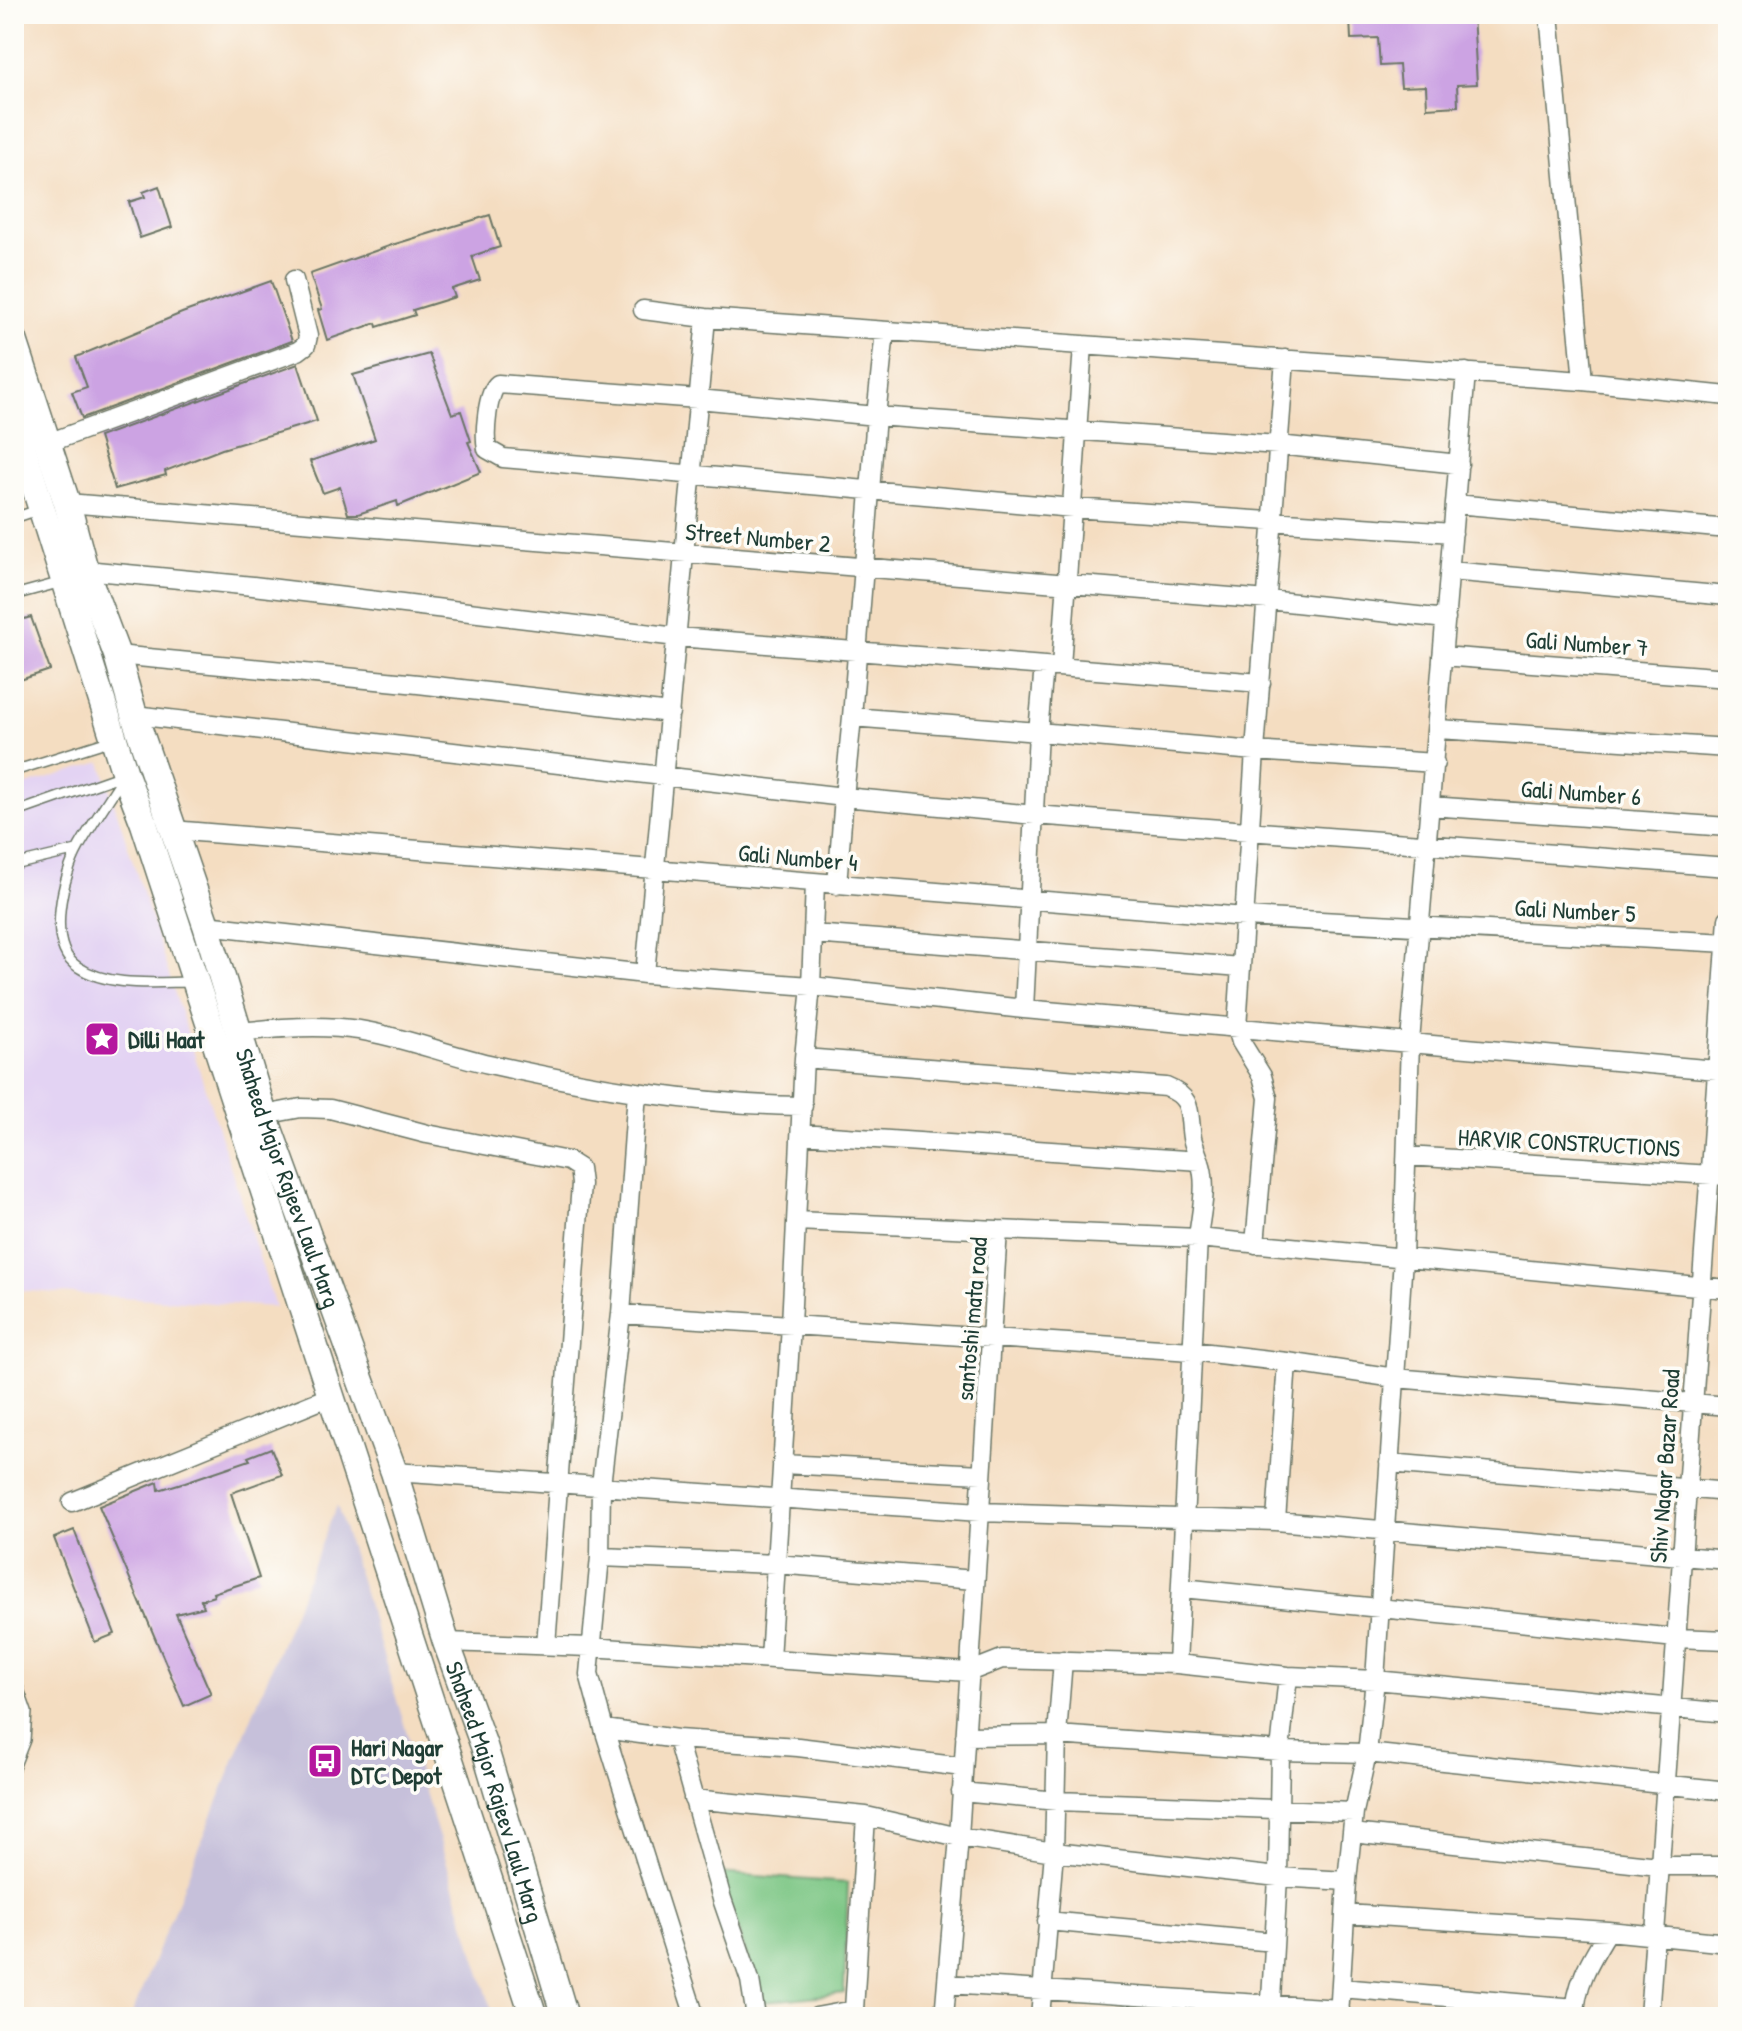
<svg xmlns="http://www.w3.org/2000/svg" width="1742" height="2031" font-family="'Patrick Hand',sans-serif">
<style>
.built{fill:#e3d3f3}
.industrial{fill:#c6c0da}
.green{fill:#7cc684;stroke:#4e825c;stroke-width:2}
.building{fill:#cca3e3}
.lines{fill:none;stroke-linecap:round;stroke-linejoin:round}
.lane-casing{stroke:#6a7565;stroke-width:12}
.street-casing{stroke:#6a7565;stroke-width:21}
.secondary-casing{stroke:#6a7565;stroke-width:29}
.lane{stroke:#fff;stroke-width:9}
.street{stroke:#fff;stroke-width:18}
.secondary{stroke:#fff;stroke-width:26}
.labels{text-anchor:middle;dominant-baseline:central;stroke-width:7;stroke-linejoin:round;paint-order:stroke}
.street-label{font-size:24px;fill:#1f3d34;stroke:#fdfcf7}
.poi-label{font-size:24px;font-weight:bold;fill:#1f3d34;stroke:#fdfcf7;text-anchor:start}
</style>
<rect width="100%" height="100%" fill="#fdfcf7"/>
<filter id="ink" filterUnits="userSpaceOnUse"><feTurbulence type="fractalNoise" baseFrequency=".0125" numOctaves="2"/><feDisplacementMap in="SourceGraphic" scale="16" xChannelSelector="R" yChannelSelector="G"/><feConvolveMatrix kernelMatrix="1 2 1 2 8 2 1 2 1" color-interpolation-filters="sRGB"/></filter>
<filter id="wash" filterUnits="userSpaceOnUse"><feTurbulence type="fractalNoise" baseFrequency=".006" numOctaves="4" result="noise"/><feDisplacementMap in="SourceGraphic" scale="32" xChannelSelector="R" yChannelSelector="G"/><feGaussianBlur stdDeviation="1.8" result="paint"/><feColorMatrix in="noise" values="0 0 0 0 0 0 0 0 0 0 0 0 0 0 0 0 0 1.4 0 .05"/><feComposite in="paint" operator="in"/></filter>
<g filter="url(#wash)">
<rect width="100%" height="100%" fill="#f4ddc1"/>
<path class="built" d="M101 762 275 1307 14 1290V789Z"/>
<path class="industrial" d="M337 1505 494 2017H131Z"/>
<path class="green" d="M718 1873 848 1883 844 1993 763 2002Z"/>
<g id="blocks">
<path class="building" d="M1375 14H1473L1477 84 1457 85 1458 106 1427 108 1426 86 1401 87 1399 65 1380 66 1378 38 1351 39 1350 18 1375 17Z
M159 186 172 227 140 238 129 202 145 197 143 192Z
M490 215 500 247 472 256 480 280 452 289 455 297 413 310 415 315 377 327 376 323 327 340 318 310 322 309 310 274 392 245Z
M271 281 292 341 82 418 72 392 87 387 76 357 182 313Z
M429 354 452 414 461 411 471 441 468 442 481 472 398 506 397 501 358 514H348L340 487 323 493 310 461 375 439 353 375Z
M298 364 317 421 222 449 165 471 166 475 115 489 99 437Z
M31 617 50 670 14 682V622Z
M271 1448 282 1475 231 1493 259 1578 213 1593 214 1596 201 1600 204 1607 176 1614 211 1694 184 1706 99 1506 158 1482 159 1490 185 1482 250 1460 248 1457Z
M74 1530 115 1634 95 1642 54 1538Z"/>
</g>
</g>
<g filter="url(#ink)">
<use href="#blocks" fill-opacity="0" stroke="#6a7565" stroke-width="2"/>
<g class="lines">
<defs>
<path id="lane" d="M14 518 41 509
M14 595 62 582
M14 771 112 740
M14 813 125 774C110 798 93 822 79 847 63 875 45 946 78 967 109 988 157 982 192 982
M14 865 77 850
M14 1675 27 1712 25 1740 14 1768"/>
<path id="street" d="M1549 14 1583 381
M643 310 706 318 1583 381 1728 396
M885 331 876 416 698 399 498 384C487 392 484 435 487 449L503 458 1073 508 1453 533
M1285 359 1255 751 1435 763
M48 443 298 351 306 345 308 336 294 280
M67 503 1268 600 1446 619
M1455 504 1728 529
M85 570 253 586 677 637 1261 683
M1450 571 1728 596
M117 655 418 684 670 713
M1442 656 1728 678
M1061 667 1083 345
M134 715 844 797 852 717 1038 732 1044 666
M852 717 876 416 1278 445 1459 464
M1438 729 1728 748
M1430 806 1728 827
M172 830 1245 917 1728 943
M837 885 844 797 1035 815 1728 867
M206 925 645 974 811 986 1024 1009 1728 1071
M813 934 1241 967
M645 974 706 318
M1024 1009 1038 732 1255 751 1237 1028 1241 1042 1262 1076 1268 1098 1255 1244
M237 1032C278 1028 318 1024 359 1030 403 1037 445 1054 489 1064 592 1087 697 1105 803 1106
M804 1058 1166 1087C1194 1098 1188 1112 1192 1138 1195 1151 1202 1162 1203 1175 1206 1195 1200 1218 1198 1238L1177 1664 1288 1676 1375 1680 1728 1713
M637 1092 621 1314 601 1485 600 1557 589 1674 604 1729 695 2017
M264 1115 301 1108 330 1109 427 1134 568 1161 579 1168 581 1184 546 1645
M801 1134 1200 1161
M1407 1156 1728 1176
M796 1221 998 1230
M621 1314 1192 1351 1287 1362 1395 1378 1728 1406
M1389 1463 1728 1492
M782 1464 982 1474
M394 1472 980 1512 1276 1521 1728 1560
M72 1502 331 1396
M1276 1521 1287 1362
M600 1557 776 1564 975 1580
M1182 1588 1676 1638 1728 1640
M446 1642 590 1647 969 1672 1002 1659 1177 1664
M770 1659 791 1325 804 1058 811 986 815 883
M604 1729 677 1739 798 1747 963 1767
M965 1736 1057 1735 1280 1751 1367 1753 1728 1791
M677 1739 722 1899 750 1980 756 2017
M961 1792 1057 1801 1354 1812
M693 1799 866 1816 959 1837 1054 1852 1278 1877 1347 1881
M1352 1833 1659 1866H1728
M1346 1914 1608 1931 1728 1943
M1047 1921 1274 1942
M947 1984 1340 2009
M1341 1988 1576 2008
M816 2017 854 2010 866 1816
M944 2017 959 1837 998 1230 1198 1238 1728 1289
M1040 2017 1054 1852 1057 1735 1063 1660
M1270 2017 1278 1877 1280 1751 1288 1676
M1339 2017 1347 1881 1354 1812 1367 1753 1375 1680 1403 1258 1410 1042 1466 372
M1575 2017C1575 1984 1591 1959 1608 1931
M1649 2017 1728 919"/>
<g id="secondary">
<path id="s1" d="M14 340 67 503 85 570 117 655 134 715 206 925 264 1115 394 1472 446 1642 484 1746 565 2017"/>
<path d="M14 421 125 774 144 824 534 2017"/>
</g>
</defs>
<use href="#lane" class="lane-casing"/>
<use href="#street" class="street-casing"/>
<use href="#secondary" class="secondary-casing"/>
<use href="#lane" class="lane"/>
<use href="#street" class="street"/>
<use href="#secondary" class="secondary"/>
</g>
</g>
<defs>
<symbol id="sight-square" viewBox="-11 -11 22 22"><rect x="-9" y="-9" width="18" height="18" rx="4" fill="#b5179e" stroke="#fdfcf7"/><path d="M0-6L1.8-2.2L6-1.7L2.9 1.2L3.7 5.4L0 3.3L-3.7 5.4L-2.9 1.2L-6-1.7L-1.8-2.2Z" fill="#fff"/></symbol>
<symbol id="bus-square" viewBox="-11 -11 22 22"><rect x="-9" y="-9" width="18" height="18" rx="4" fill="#b5179e" stroke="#fdfcf7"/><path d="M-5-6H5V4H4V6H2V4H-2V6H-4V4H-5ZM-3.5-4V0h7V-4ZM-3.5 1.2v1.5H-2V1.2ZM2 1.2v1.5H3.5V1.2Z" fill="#fff"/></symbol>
</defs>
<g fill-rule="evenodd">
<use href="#sight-square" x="82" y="1019" width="40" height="40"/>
<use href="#bus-square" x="305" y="1741" width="40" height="40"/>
</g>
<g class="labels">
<g class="street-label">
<text transform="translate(758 537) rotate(5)">Street Number 2</text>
<text transform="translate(1587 643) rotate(4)">Gali Number 7</text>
<text transform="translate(1581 792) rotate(4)">Gali Number 6</text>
<text transform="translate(798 857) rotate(5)">Gali Number 4</text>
<text transform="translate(1575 910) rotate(3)">Gali Number 5</text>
<text transform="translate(1569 1142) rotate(3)">HARVIR CONSTRUCTIONS</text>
<text stroke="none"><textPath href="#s1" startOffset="882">Shaheed Major Rajeev Laul Marg</textPath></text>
<text transform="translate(971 1319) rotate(-85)">santoshi mata road</text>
<text transform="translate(1664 1466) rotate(-86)">Shiv Nagar Bazar Road</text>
<text stroke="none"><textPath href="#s1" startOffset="1530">Shaheed Major Rajeev Laul Marg</textPath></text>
</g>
<g class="poi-label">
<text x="128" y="1039">Dilli Haat</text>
<text x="351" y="1747">Hari Nagar<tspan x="351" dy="28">DTC Depot</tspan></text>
</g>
</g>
<rect width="1742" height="2031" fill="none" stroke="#fdfcf7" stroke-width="48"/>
</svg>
